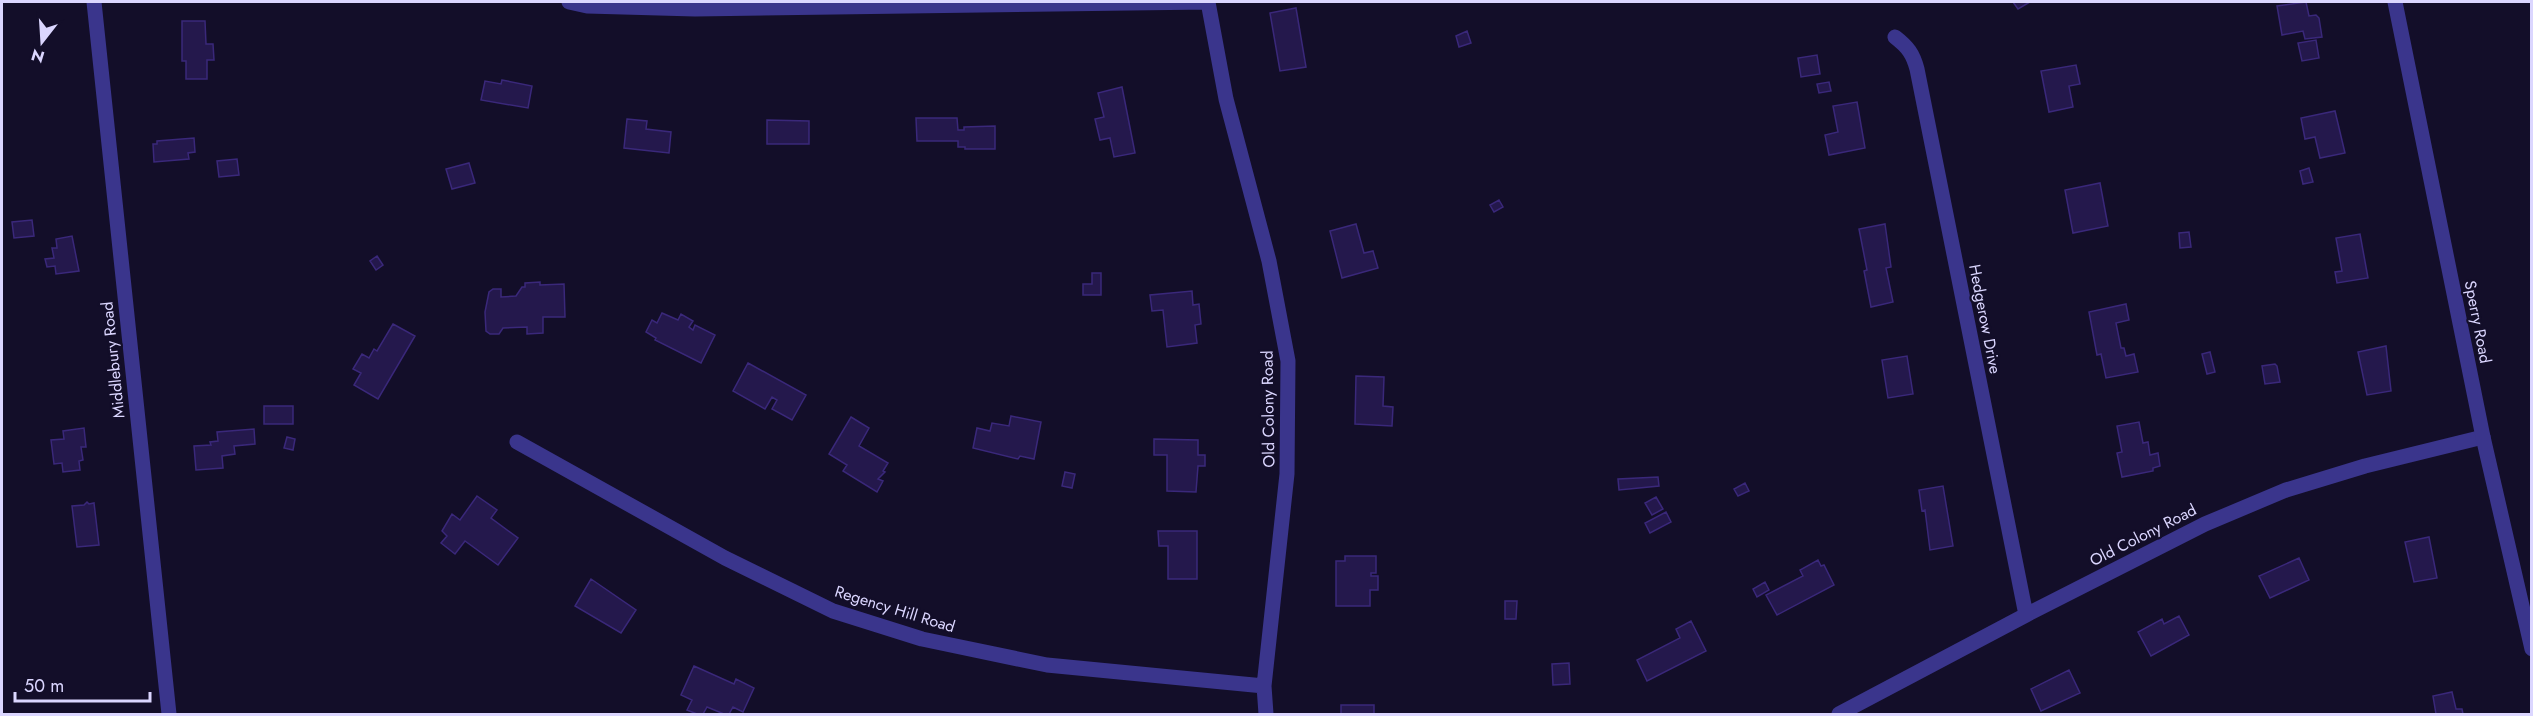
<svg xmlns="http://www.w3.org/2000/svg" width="2533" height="716" font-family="Jost,sans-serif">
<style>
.building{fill:#24184c;stroke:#3a287a;stroke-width:1.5}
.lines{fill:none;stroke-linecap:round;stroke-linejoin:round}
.minor{stroke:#3a358c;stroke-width:15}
.tertiary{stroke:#3a358c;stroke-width:15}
.labels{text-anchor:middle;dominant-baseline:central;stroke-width:4.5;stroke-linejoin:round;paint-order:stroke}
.street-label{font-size:16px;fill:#dbd6ff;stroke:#130e29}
</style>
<rect width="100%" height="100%" fill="#130e29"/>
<path class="building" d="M2013 2H2030L2018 9Z
M2306 2 2309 16 2316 15 2319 18 2322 37 2305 39 2303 31 2282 35 2277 6Z
M1296 8 1306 67 1280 71 1270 13Z
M182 21H205L206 44H213L214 60H207V79H186V61H182Z
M1467 31 1471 43 1459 47 1456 36Z
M2316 40 2319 58 2302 61 2298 43Z
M1817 55 1820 74 1801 77 1798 58Z
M2076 65 2080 84 2069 86 2073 107 2049 112 2041 71Z
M502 80 532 86 528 108 481 100 485 81 501 84Z
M1829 82 1831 91 1819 93 1817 84Z
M1122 87 1135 153 1114 157 1110 138 1100 140 1095 119 1104 117 1098 93Z
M1857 102 1865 148 1829 155 1825 135 1838 132 1833 106Z
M2335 111 2345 153 2320 158 2315 137 2305 139 2301 118Z
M916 118H957L958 130H964V127L995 126V149H965V147H958V141H917Z
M627 119 647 121 646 129 671 132 669 153 624 148Z
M767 120 809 121V144H767Z
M194 138 195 152 188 153 189 159 154 162 153 144H157V141Z
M237 159 239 175 219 177 217 161Z
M469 163 475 183 452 189 446 169Z
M2309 168 2313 182 2303 184 2300 171Z
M2100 183 2108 226 2073 233 2065 190Z
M1499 200 1503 207 1494 212 1490 205Z
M32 220 34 236 14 238 12 222Z
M1356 224 1364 253 1373 251 1378 268 1342 278 1330 231Z
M1885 224 1891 267 1886 268 1893 302 1871 307 1864 271 1867 270 1859 229Z
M2189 232 2191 247 2180 248 2179 233Z
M2360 234 2368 278 2337 283 2335 272 2342 271 2336 238Z
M72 236 79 271 56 274 55 266 47 267 45 259 54 258 52 248H57L56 239Z
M377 256 383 265 376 270 370 261Z
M1092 273H1101V295H1083V284H1092Z
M540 282V285L564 284 565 317H543V333L527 334V327L503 328 499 334H490L486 331 485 312 489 292 493 289H501V297L516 296 522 287H525V283Z
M1192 291 1193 305 1199 304 1201 324 1195 325 1197 343 1167 347 1163 310 1152 311 1150 295Z
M2126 304 2129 320 2116 323 2121 348H2124L2126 356 2134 354 2138 372 2106 378 2101 354 2097 355 2089 312Z
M662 313 678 320 681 314 693 321 689 327 693 330 695 325 715 335 701 363 655 340 656 338 646 332 652 320 657 323Z
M393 324 415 336 378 399 354 385 361 373 353 369 362 354 369 358 374 349 377 351Z
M2386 346 2391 391 2367 395 2358 352Z
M2210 352 2215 372 2207 374 2202 354Z
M1907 356 1913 394 1888 398 1882 360Z
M748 363 806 395 792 420 772 409 777 400 772 397 765 409 733 391Z
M2275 364 2277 366 2280 382 2265 384 2262 366Z
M1356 376 1384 377 1383 406 1393 407 1392 426 1355 424Z
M264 406H293V424H264Z
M1011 416 1041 422 1034 459 1020 456 1018 459 973 448 977 428 990 431 992 423 1009 426Z
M851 417 869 428 859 446 888 463 883 471 885 472 878 479 883 481 877 492 843 471 847 465 829 454Z
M2139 422 2143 443 2148 442 2150 455 2158 453 2160 466 2153 468V471L2122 477 2117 453 2122 452 2117 426Z
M84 428 86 447H81L83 460 79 461 80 470 63 472 62 463 54 464 51 440 64 439 63 431Z
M254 429 255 444 234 446 235 454 222 456 223 468 196 470 194 446 211 445 210 442 218 441 217 432Z
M287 437 295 439 293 450 284 448Z
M1154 439 1198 440V455H1205V466H1198L1196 492 1167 491V455H1154Z
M1065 472 1075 474 1072 488 1062 486Z
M1658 477 1659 486 1619 490 1618 479Z
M1745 483 1749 491 1738 496 1734 489Z
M1943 486 1953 546 1930 550 1925 510 1922 511 1919 490Z
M477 496 497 510 491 518 518 538 498 565 465 541 455 554 441 543 447 536 442 531 452 514 460 520Z
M1656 497 1663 509 1652 515 1645 503Z
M87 502 89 504 94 503 99 545 77 547 72 506 84 505Z
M1666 512 1671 522 1650 533 1645 523Z
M1158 531H1197V579H1168V546H1159Z
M2429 537 2437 578 2414 582 2405 542Z
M1345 556H1376V573H1371V576H1378V590H1370V606H1336V561H1345Z
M2299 558 2309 580 2270 598 2259 576Z
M1818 560 1821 566 1824 565 1834 585 1777 615 1766 595 1803 576 1800 570Z
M591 579 636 610 621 633 575 606Z
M1765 582 1769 590 1757 597 1753 589Z
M1505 601H1517L1516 619H1505Z
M2179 616 2189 635 2151 656 2138 632 2162 619 2164 624Z
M1691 621 1706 651 1647 681 1637 660 1680 638 1676 629Z
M1569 663 1570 684 1553 685 1552 664Z
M694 666 734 684 736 679 754 688 743 712 733 707 729 714H724L707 707 703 714H697L687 710 692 700 681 695Z
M2069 670 2080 693 2041 711 2031 689Z
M2452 692 2456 709H2462L2463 714H2436L2433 696Z
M1341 705H1374V714H1341Z"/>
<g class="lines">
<path class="minor" d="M569 2 587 6 695 9 1208 2
M1208 2 1226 99 1269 261 1288 361 1287 474 1264 686 1266 714
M1895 37C1908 47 1913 54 1917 69L2026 615
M517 442 725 558 833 611 922 639 1047 665 1264 686
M1839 714 2026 615 2205 524 2286 490 2365 466 2483 437"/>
<path class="tertiary" d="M94 2 169 714
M2395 2 2483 437 2532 649"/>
</g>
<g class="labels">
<g class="street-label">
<text transform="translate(1985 319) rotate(79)">Hedgerow Drive</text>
<text transform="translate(2478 322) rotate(79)">Sperry Road</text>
<text transform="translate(113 360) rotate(-96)">Middlebury Road</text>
<text transform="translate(1268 409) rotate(-91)">Old Colony Road</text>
<text transform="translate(2143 535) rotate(-27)">Old Colony Road</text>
<text transform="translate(895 609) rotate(17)">Regency Hill Road</text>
</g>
</g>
<rect width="2533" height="716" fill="none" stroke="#dbd6ff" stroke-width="6"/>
<g transform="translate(42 42) rotate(197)" stroke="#130e29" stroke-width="4.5" paint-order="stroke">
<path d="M0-4.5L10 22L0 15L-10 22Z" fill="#dbd6ff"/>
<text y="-9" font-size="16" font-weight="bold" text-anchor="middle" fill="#dbd6ff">N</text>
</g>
<path d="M15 692v9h135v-9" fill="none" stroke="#dbd6ff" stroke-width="3"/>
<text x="24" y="692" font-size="18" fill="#dbd6ff" stroke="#130e29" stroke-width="4.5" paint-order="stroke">50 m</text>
</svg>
